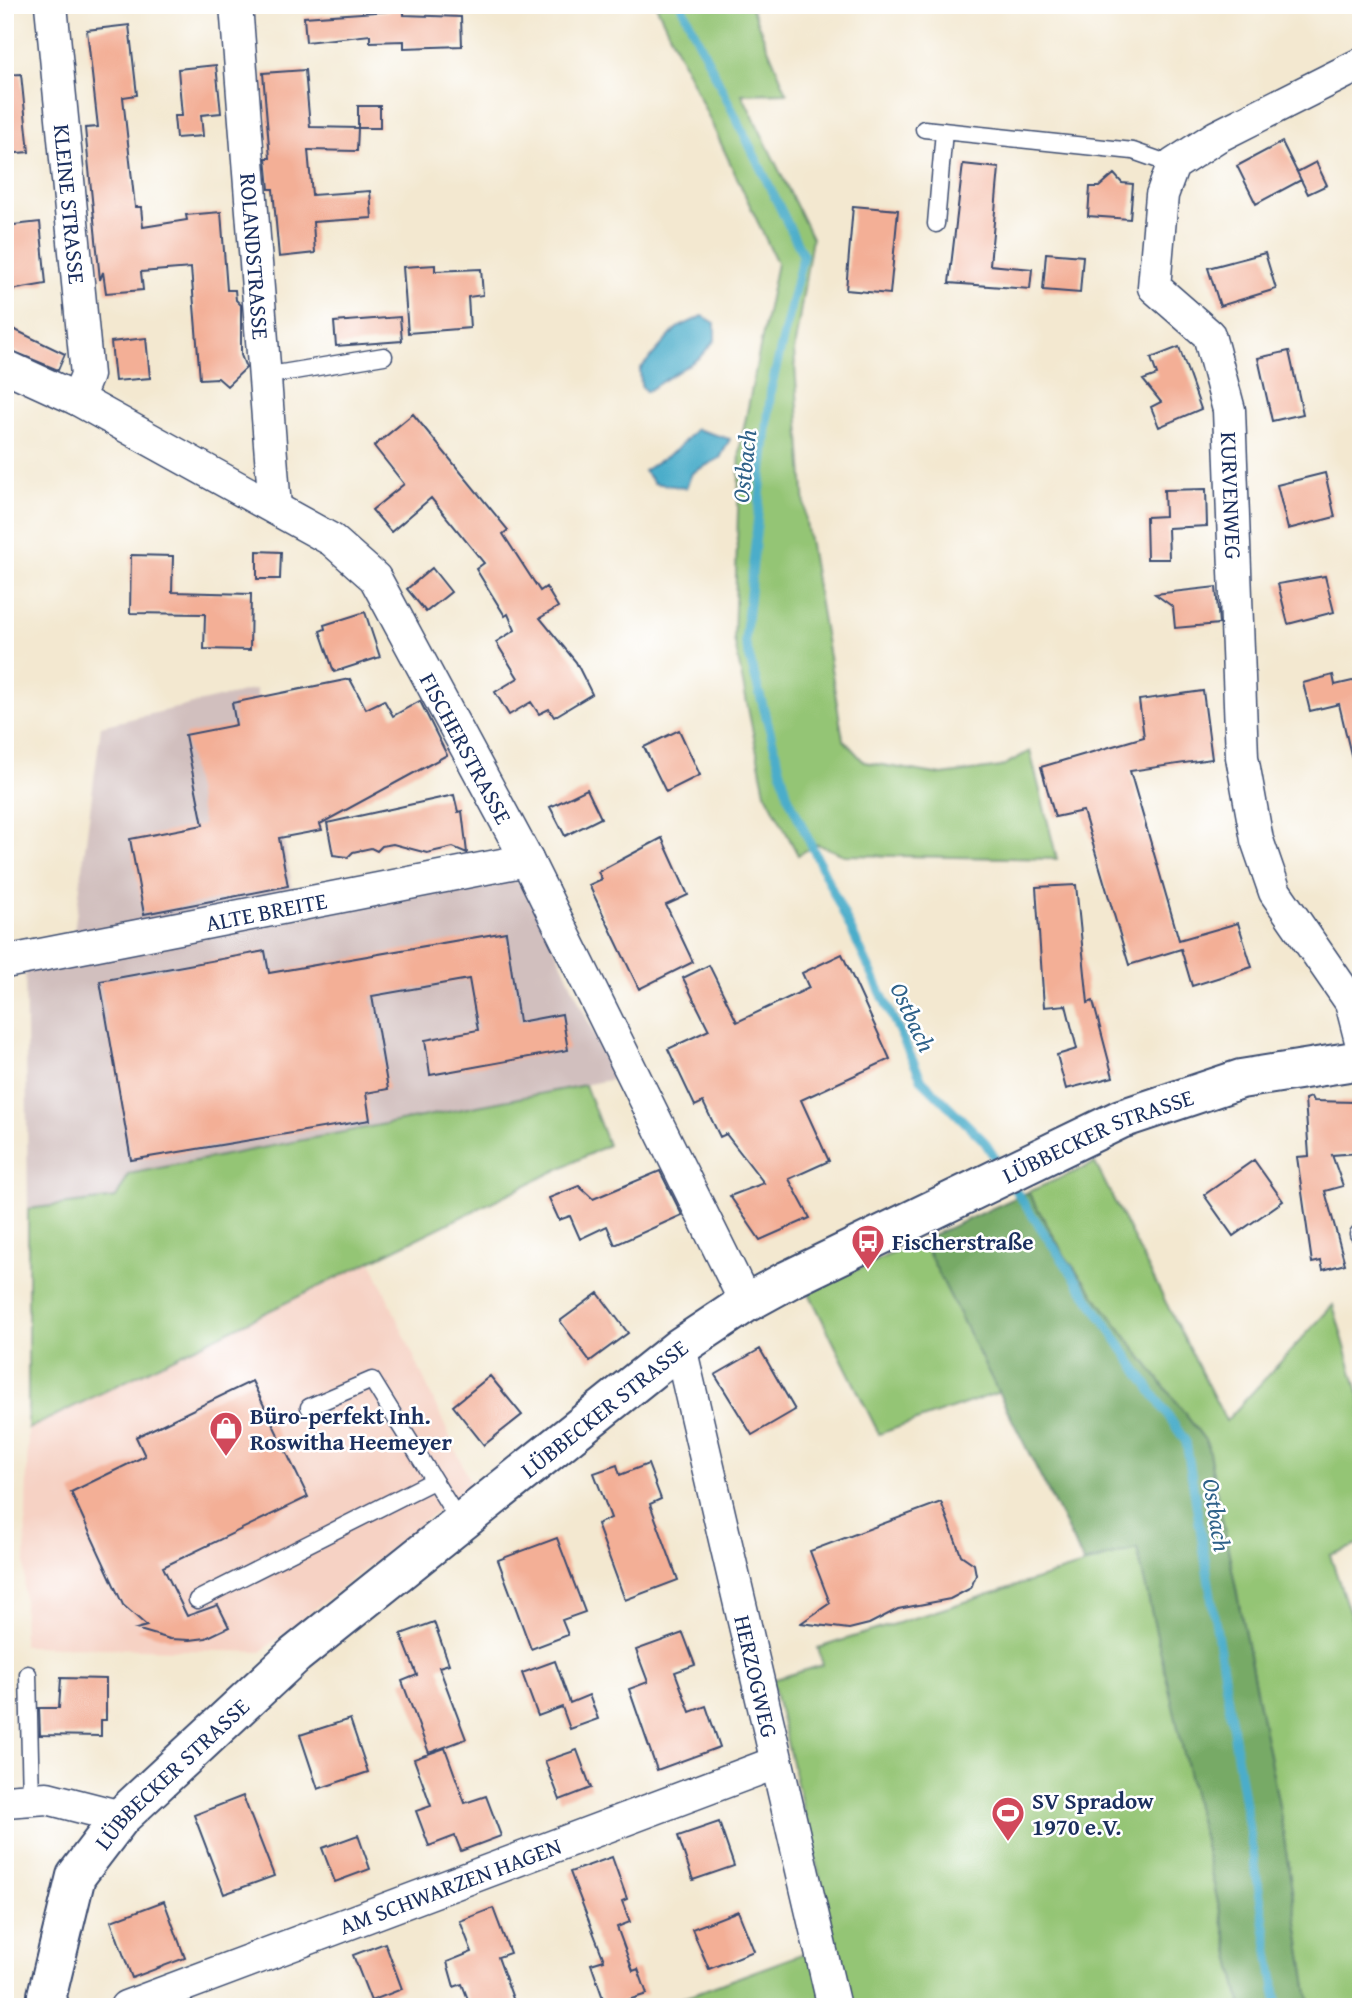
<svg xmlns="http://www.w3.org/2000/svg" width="1366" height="2012" font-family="'Gentium Book Plus',serif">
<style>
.built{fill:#f6d2c4}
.industrial{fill:#d1bfbe}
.green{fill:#94c574;stroke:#587a69;stroke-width:2}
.forest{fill:#7a6;stroke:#496c62;stroke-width:2}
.water{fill:#4badca;stroke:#336e94;stroke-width:2}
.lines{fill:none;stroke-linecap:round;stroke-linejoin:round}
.stream{stroke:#4badca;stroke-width:9}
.building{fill:#f3af96}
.service-casing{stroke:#3b4b6f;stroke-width:19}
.minor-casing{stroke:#3b4b6f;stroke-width:35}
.secondary-casing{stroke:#3b4b6f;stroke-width:42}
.service{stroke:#fff;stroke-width:16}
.minor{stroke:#fff;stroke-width:32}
.secondary{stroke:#fff;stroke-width:38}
.labels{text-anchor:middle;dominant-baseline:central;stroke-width:5;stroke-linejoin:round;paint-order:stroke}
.street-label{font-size:23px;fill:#1b2f5e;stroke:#fff}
.poi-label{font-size:23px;font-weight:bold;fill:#1b2f5e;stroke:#fff;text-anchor:start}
.water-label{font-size:24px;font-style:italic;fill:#2e6189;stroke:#fff}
</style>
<rect width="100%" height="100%" fill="#fff"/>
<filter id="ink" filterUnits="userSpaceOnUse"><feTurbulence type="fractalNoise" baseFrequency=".0143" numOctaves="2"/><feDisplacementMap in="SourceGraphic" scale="14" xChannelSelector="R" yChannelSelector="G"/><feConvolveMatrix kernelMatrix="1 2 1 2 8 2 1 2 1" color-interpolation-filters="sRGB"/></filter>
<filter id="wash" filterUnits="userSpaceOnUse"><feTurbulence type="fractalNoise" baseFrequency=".00686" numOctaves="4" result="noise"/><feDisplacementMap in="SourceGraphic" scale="28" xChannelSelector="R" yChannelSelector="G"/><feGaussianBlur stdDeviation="1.57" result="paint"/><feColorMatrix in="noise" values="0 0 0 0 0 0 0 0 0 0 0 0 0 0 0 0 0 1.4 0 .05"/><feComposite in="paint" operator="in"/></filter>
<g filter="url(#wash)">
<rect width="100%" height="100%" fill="#f3e8d0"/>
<path class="built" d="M371 1261 471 1484 261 1652 23 1646 28 1429Z"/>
<path class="industrial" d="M256 689 298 918 498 880 515 881 528 888 614 1079 129 1174 116 1198 28 1209 25 953 73 940 101 726Z"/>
<path class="green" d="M656 5H750L787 93 742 94 812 238 794 351 806 522 843 739 864 762 942 775 1001 767 1030 751 1057 859 844 855 817 844 798 855 765 792 734 639 740 447 777 263Z
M585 1085 608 1145 28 1429V1209L116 1198 129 1174Z
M1095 1163 1226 1421 1333 1305 1361 1402V1544L1330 1555 1361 1647V2007H1310L1279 1806 1207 1443 1065 1256 1028 1192Z
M922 1240 1000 1392 879 1434 808 1291Z
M1137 1548 1242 2007H851L772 1680 823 1665 818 1648Z
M815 1949 827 2007H658Z"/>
<path class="forest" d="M1028 1192 1065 1256 1207 1443 1279 1806 1310 2007H1242L1137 1549 1084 1563 922 1240Z"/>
<path class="water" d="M703 316 715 323V340L699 358 646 392 641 385 640 369 677 328Z
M696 429 730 439 720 458 692 473 686 488 654 483 644 471 676 450Z"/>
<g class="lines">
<path class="stream" d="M681 5 803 255 771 389 745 641 788 796 922 1080 984 1141 1000 1166
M1009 1181 1186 1442 1278 2007"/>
</g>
<g id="blocks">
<path class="building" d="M404 10V15L461 17 462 46 404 48V41L370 42V35L306 42 304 17Z
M129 25 137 95 123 97 135 207H141L143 227 187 220 186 215 221 212 227 290H235L236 300 241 305V355L246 368 227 386 218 378 200 379 191 268 141 272 143 290 106 293 103 272 100 280 85 128 98 127 87 30Z
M216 65 221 113 201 115 203 136 176 138 174 116H182L178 69Z
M305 70 310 127 358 128V106H380V128H358L357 151 308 150 312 195 370 191 372 218 313 222 315 253 279 257 273 189H269L266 158H270L263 73Z
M21 74 29 152 5 154V75Z
M1282 142 1301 180 1256 204 1237 166Z
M1316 162 1327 185 1308 194 1297 172Z
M963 164 999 168 990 265 1032 269 1030 289 949 283Z
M1114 174 1122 183 1133 184 1130 219 1088 216 1090 187H1099Z
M853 206 898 210 890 294 846 290Z
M40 222 46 284 5 291V226Z
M1046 253 1083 256 1080 293 1043 290Z
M1265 253 1276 289 1220 306 1208 268Z
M435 265V271L481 269 483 295 468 297 470 328 408 333 403 267Z
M400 317 402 341 336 346 334 322Z
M5 325 65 354 58 370 5 348Z
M146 338 150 378 115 381 111 342Z
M1179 347 1201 409 1159 427 1151 407 1161 402 1143 380 1157 375 1151 358Z
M1289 351 1303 414 1272 421 1258 358Z
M413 414 508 530 503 534 540 591 546 587 558 607 540 618 576 662 592 694 554 717 549 709 539 714 531 702 509 715 495 692 518 678 496 642 515 630 508 614 505 616 476 569 484 563 431 498 391 532 372 510 404 484 374 446Z
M1325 473 1335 517 1288 529 1277 485Z
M1206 489 1207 526 1168 528 1169 559H1147L1146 517 1165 516 1164 490Z
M257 551 281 552 280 579H257Z
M131 555 173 556 172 592 251 594 250 650 204 649 205 614 130 613Z
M432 568 451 592 426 612 407 589Z
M1325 576 1334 612 1288 624 1278 584Z
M1216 587 1219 624 1175 628 1173 607 1155 594Z
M365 612 380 657 334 672 320 631 325 629 324 625Z
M1333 675 1335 685 1361 679V758L1352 759 1339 704 1310 711 1303 683Z
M350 679 366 709 384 700 393 716 420 701 447 755 320 824 322 830 279 838 288 886 144 914 130 839 203 825 185 735 236 725 232 703Z
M1203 691 1212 759 1130 771 1179 940 1238 923 1252 967 1192 986 1181 949 1129 965 1083 811 1055 817 1041 767 1144 737 1139 700Z
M679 730 700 775 666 792 644 747Z
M587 789 601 818 565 836 550 807Z
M454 795 458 812 462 811 467 853 453 847 427 853 393 844 382 846 377 851 371 848 353 852 348 857 333 855 327 823Z
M662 838 688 895 666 905 693 962 639 989 589 885 602 879 598 872Z
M1076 885 1088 1003 1093 1001 1113 1077 1066 1089 1057 1055 1077 1049 1066 1005 1044 1007 1036 887Z
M506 932 519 1022 562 1014 568 1050 430 1075 425 1040 478 1030 469 979 372 996 388 1089 366 1093 370 1120 131 1160 100 981 265 951 269 973Z
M842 954 890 1059 801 1100 829 1161 789 1179 810 1218 760 1240 730 1196 764 1183 726 1134 720 1137 703 1102 695 1106 668 1049 709 1030 683 978 709 965 737 1022 809 988 802 973Z
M1311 1097 1313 1101 1355 1102 1358 1153 1332 1155 1343 1186 1325 1191 1345 1264 1323 1270 1321 1261 1312 1263 1297 1157 1309 1156 1305 1099Z
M1254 1160 1283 1201 1233 1236 1204 1195Z
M660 1171 682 1215 615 1245 607 1226 580 1239 570 1216 559 1220 549 1198 579 1186 593 1199Z
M598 1293 628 1333 590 1361 560 1321Z
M760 1349 795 1410 752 1435 715 1375Z
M490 1376 522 1415 484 1445 453 1406Z
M252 1381 308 1497 163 1567 187 1616 218 1605 229 1627 206 1638 190 1640 170 1639 136 1629 147 1626 123 1605 71 1492 145 1456 136 1437Z
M648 1464 661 1499 650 1504 678 1580 625 1600 597 1524 611 1518 594 1473 617 1465 620 1475Z
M941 1502 961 1555 974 1564 976 1575 971 1588 950 1599 898 1609 869 1624 849 1629 801 1623 830 1603 810 1551Z
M557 1538 585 1612 562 1620 568 1635 531 1649 498 1560Z
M434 1622 449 1664 439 1667 466 1739 429 1753 402 1681 417 1675 401 1634Z
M683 1633 695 1665 675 1672 690 1712 706 1706 720 1747 657 1770 629 1689 648 1682 636 1650Z
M555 1661 570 1703 589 1695 598 1719 570 1729 562 1707 538 1716 522 1673Z
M61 1678 106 1679V1720H101V1736L40 1735 39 1708H59Z
M350 1719 368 1772 318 1789 300 1735Z
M445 1748 465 1803 486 1796 501 1836 461 1851 455 1836 429 1846 416 1811 431 1806 414 1759Z
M577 1750 591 1788 560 1800 545 1761Z
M243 1796 274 1876 224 1894 194 1815Z
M719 1822 734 1866 693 1880 678 1836Z
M358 1835 370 1869 335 1882 322 1848Z
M612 1857 627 1899 622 1901 630 1922 617 1927 633 1971 638 1969 647 1994 606 2007 591 1964 604 1960 570 1872Z
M164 1901 185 1958 132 1978 111 1921Z
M493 1908 510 1953 498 1957 516 2007H471L462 1984 454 1987 447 1962 472 1952 460 1921Z
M738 1911 754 1951 709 1969 692 1929Z
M385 1943 402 1989 371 2001 353 1955Z"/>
</g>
</g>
<g filter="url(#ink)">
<use href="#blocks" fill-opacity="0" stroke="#3b4b6f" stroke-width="2"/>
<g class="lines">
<defs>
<path id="service" d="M924 129 1133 151 1173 165
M936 224 944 131
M264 376 384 356
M1358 1234 1361 1231
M309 1407 372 1380 459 1521
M197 1600 433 1481
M28 1674 31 1799"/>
<g id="minor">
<path id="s1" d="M51 5 87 375 77 399"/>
<path id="s2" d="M236 5 275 508"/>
<path id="s3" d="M1361 64 1216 137 1173 165 1162 195 1154 287 1209 335 1229 410 1242 757 1257 840 1275 892 1351 1002 1361 1041"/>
<path id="s4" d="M5 366 77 399 332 540 375 578 527 860 746 1303"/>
<path id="s5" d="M5 962 527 860"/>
<path id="s6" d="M680 1347 834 2007"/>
<path d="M5 1801 47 1798 121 1817"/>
<path id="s7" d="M126 2007 775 1763"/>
</g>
<g id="secondary">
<path id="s8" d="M49 2007 47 1995 76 1876 121 1817 295 1655 680 1347 746 1303 788 1280 1121 1119 1241 1079 1361 1060"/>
</g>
</defs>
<use href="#service" class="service-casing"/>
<use href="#minor" class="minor-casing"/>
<use href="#secondary" class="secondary-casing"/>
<use href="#service" class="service"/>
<use href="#minor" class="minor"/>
<use href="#secondary" class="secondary"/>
</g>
</g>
<defs>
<symbol id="bus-pin" viewBox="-11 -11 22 30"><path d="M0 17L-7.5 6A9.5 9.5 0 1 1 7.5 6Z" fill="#d1495b" stroke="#fff"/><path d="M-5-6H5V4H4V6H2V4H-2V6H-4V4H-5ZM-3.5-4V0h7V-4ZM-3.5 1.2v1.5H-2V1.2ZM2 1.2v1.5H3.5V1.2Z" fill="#fff"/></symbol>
<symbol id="shop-pin" viewBox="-11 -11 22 30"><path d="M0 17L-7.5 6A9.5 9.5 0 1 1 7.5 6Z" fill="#d1495b" stroke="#fff"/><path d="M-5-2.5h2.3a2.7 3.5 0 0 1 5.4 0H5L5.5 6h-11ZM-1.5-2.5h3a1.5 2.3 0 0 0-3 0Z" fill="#fff"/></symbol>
<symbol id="stadium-pin" viewBox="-11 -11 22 30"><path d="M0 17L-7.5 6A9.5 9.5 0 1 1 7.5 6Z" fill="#d1495b" stroke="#fff"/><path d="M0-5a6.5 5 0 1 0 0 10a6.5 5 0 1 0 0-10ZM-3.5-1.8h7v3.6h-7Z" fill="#fff"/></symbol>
</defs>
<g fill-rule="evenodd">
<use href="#bus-pin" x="849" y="1222" width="38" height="52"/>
<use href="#shop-pin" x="207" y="1409" width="38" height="52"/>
<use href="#stadium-pin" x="989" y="1794" width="38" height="52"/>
</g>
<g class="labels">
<g class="street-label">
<text stroke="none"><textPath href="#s1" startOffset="200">KLEINE STRASSE</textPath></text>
<text stroke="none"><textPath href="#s2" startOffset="252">ROLANDSTRASSE</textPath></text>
<text stroke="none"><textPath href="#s3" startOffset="574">KURVENWEG</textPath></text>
<text stroke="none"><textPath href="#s4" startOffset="621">FISCHERSTRASSE</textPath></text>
<text stroke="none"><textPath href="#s5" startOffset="266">ALTE BREITE</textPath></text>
<text stroke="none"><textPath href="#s8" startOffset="1409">LÜBBECKER STRASSE</textPath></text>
<text stroke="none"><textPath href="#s8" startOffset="842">LÜBBECKER STRASSE</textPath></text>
<text stroke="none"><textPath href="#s6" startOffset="338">HERZOGWEG</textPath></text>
<text stroke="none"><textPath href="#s8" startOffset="275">LÜBBECKER STRASSE</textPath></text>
<text stroke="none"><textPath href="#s7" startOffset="346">AM SCHWARZEN HAGEN</textPath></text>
</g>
<g class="poi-label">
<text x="892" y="1241">Fischerstraße</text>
<text x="250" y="1415">Büro-perfekt Inh.<tspan x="250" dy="26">Roswitha Heemeyer</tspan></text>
<text x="1032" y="1800">SV Spradow<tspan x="1032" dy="26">1970 e.V.</tspan></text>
</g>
<g class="water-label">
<text transform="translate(744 466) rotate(-84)">Ostbach</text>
<text transform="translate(913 1017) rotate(65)">Ostbach</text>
<text transform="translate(1217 1515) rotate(81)">Ostbach</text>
</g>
</g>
<rect width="1366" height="2012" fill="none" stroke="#fff" stroke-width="28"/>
</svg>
